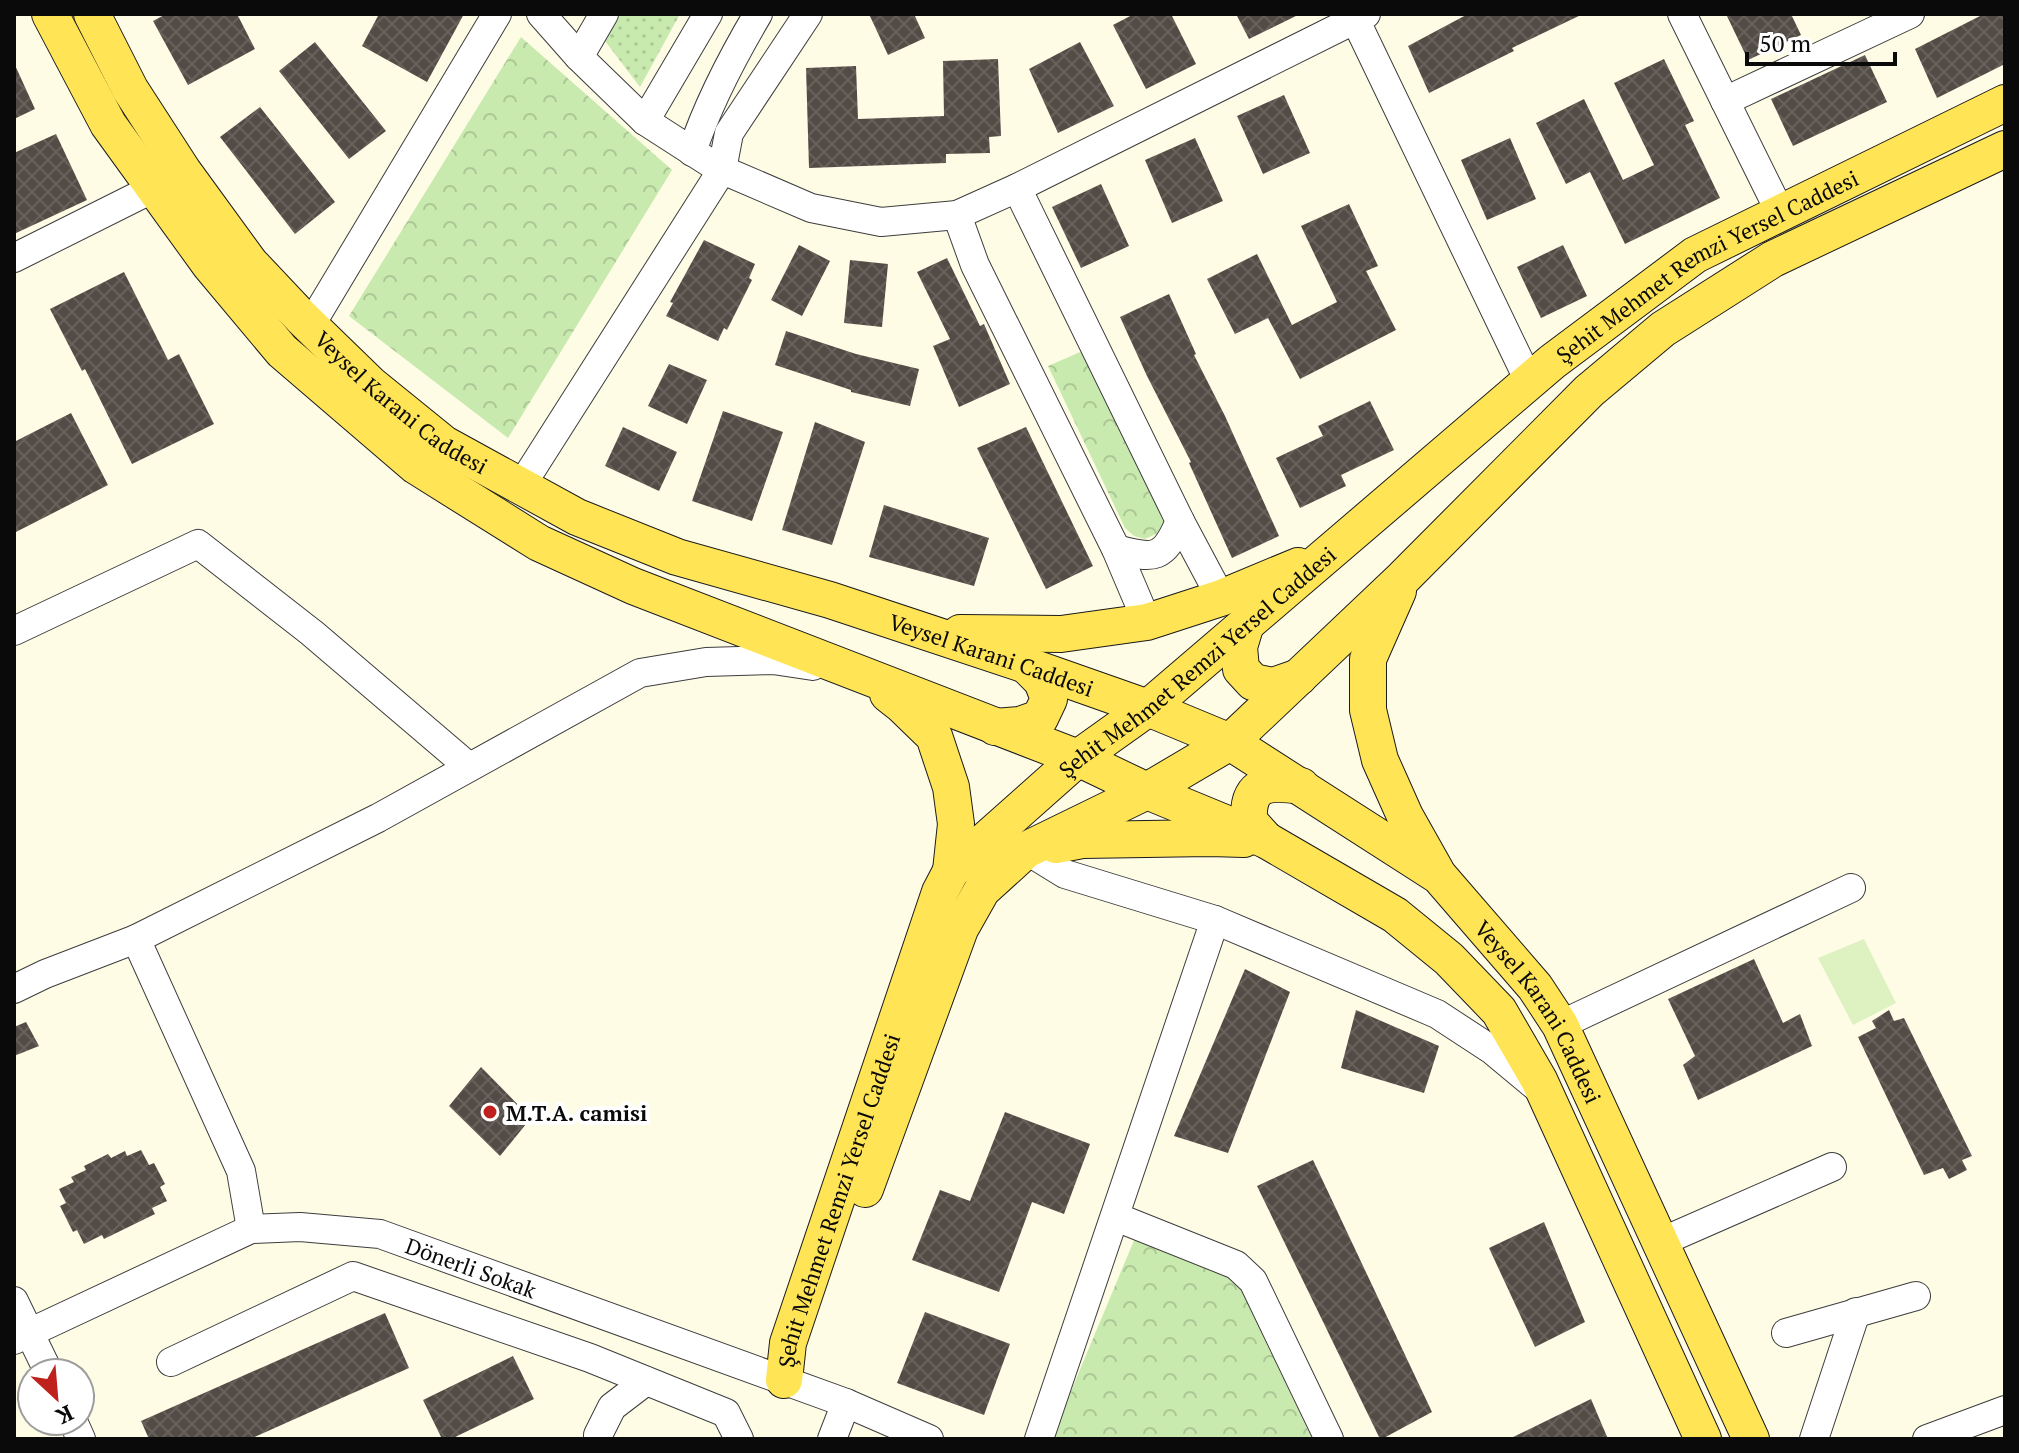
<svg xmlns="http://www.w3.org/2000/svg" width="2019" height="1453" font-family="'PT Serif',serif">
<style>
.grass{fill:url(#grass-dots)}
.park{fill:url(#park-crowns)}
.pitch{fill:#ddf1c1}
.building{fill:url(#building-cross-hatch)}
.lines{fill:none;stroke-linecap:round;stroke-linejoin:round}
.minor-casing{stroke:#3d3d3d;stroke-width:30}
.major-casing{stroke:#1b1b1b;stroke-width:38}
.minor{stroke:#fff;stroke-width:28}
.major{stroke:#ffe456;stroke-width:36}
.poi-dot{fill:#bf221c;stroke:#fff;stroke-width:3}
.labels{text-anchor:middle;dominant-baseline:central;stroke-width:8;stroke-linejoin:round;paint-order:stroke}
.street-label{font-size:22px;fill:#0a0a0a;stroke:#fff}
.poi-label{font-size:22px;font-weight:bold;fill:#0a0a0a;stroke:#fff;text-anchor:start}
</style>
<defs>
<pattern id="grass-dots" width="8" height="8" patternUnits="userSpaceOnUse" patternTransform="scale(2)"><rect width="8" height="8" fill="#c9eaaf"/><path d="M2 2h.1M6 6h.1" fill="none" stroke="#abc795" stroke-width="1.8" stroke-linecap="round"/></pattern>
<pattern id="park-crowns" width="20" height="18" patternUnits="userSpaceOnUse" patternTransform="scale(2)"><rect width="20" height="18" fill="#c9eaaf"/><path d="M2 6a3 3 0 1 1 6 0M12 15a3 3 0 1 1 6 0" fill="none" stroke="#abc795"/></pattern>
<pattern id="building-cross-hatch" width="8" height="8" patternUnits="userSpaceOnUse" patternTransform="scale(2)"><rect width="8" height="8" fill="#534c46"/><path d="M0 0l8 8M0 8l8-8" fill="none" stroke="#67615c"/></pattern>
</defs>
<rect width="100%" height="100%" fill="#fffce6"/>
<path class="grass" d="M620 14H680L640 87 605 41Z"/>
<path class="park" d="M521 37 672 170 508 438 349 316Z
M1087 349 1164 513V526L1156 534 1145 539 1134 536 1125 528 1048 366Z
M1135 1238 1234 1275 1312 1439H1051Z"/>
<path class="pitch" d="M1864 939 1896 1003 1853 1025 1818 958Z"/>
<path class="building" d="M166 14H237L255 49 188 85 153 21Z
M379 14H464L427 82 362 46Z
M869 14H914L925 38 888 55Z
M1134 14H1171L1196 64 1146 89 1113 25Z
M1236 14H1300L1249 39Z
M1468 14H1583L1512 48 1514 51 1429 93 1408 46Z
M1726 14H1791L1801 35 1748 60Z
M1984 14H2005V64L1937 98 1915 49Z
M315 42 386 131 349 159 279 71Z
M1080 42 1114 106 1058 133 1029 69Z
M1865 55 1887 102 1793 146 1771 99Z
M998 59 1001 136 989 137 990 153 946 154V163L809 168 806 68 856 66 858 119 944 116 943 61Z
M1664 59 1694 121 1685 125 1720 198 1625 244 1590 172 1566 184 1536 123 1584 99 1623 180 1654 165 1614 83Z
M14 63 35 109 14 119Z
M1284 95 1310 153 1263 174 1237 116Z
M260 107 335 202 295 234 220 137Z
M56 134 87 200 14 234V153Z
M1195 138 1223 201 1172 223 1145 160Z
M1510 138 1536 199 1487 220 1461 160Z
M1101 184 1129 246 1081 268 1052 207Z
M1349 204 1378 266 1366 271 1396 330 1300 379 1268 318 1235 334 1207 279 1257 254 1292 325 1337 302 1301 226Z
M704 240 755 264 749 278 752 280 727 330 724 328 718 341 666 316 673 303 670 302Z
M799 245 830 261 802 316 771 300Z
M1563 245 1587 296 1541 318 1517 267Z
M947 258 980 326 984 324 1010 384 959 407 933 346 950 339 917 272Z
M850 260 888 264 882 327 844 323Z
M124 272 168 360 179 354 214 424 132 464 85 369 82 371 50 309Z
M1169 294 1196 354 1194 355 1225 416 1279 536 1232 558 1189 463 1191 462 1147 376 1120 317Z
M786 331 856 354 919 369 910 406 851 392V390L775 365Z
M669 364 707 380 687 424 648 406Z
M1370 401 1394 450 1341 475 1346 486 1300 508 1276 458 1323 436 1318 426Z
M723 411 783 432 752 521 692 501Z
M71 413 108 485 14 533V442Z
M815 422 865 442 832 545 782 530Z
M623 427 677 452 659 491 605 466Z
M1026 427 1093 566 1046 589 977 448Z
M884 505 989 538 974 586 869 557Z
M1754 959 1783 1023 1800 1014 1812 1046 1698 1100 1683 1065 1695 1056 1668 999Z
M1245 969 1290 992 1228 1153 1174 1136Z
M1356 1010 1439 1046 1424 1093 1341 1068Z
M1889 1010 1894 1021 1904 1018 1972 1156 1962 1160 1967 1170 1949 1179 1943 1168 1924 1175 1858 1037 1876 1028 1872 1021Z
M26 1022 39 1046 14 1056V1027Z
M481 1067 531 1118 500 1156 449 1106Z
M1005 1112 1090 1144 1064 1214 1032 1202 999 1292 912 1260 940 1190 970 1201Z
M141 1150 149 1165 154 1163 165 1184 160 1187 167 1201 152 1208 155 1214 104 1239 102 1235 84 1244 77 1230 73 1232 60 1206 66 1203 59 1189 74 1182 71 1177 86 1170 84 1166 108 1154 111 1158 125 1151 127 1156Z
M1313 1160 1432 1412 1382 1439H1380L1257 1186Z
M1544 1222 1585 1322 1535 1347 1489 1248Z
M925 1312 1010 1344 984 1415 897 1383Z
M385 1313 409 1368 250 1439H149L141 1421Z
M513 1356 534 1399 451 1439H442L423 1400Z
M1591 1399 1608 1439H1509Z"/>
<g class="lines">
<defs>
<g id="minor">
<path d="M541 14 579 57 645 121 718 168 811 208 881 222 957 215 1017 188 1366 14"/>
<path d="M1682 14 1780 212"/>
<path d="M1355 19 1529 381"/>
<path d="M579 57 604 14"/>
<path d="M1725 101 1910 14"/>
<path d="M645 121 708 14"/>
<path d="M692 152C708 103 732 58 758 14"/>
<path d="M1017 188 1180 521 1221 598"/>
<path d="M957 215 975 265 1116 549 1147 622"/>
<path d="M14 258 154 188"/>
<path d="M310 326 497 14"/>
<path d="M521 486 722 170 729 133 808 14"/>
<path d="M1116 549C1155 560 1164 559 1180 521"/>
<path d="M14 631 198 544 312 633 469 767"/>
<path d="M1026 850 1065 874 1215 920 1437 1014 1492 1050 1539 1089"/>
<path d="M136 939 241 1171 251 1229"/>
<path d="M14 989 45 974 136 939 378 818 640 673 706 662 773 660 813 666"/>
<path d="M1560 1025 1851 888"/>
<path d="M1116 1217 1236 1265 1253 1281 1329 1439"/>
<path d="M1661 1242 1832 1167"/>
<path d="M14 1301 49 1373"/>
<path d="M1786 1333 1916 1296"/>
<path id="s1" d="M14 1340 251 1229 300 1227 380 1234 846 1403 929 1439"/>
<path d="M171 1362 353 1276 590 1358 726 1413 739 1439"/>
<path d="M73 1421 81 1439"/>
<path d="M598 1439V1435L612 1407 646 1381"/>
<path d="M832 1439 846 1403"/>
<path d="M1039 1439 1215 920"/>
<path d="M1814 1439 1856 1312"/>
<path d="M1927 1439 2005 1410"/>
</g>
<g id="major">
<path d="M50 14 108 124 210 265 282 351 416 466 539 543 633 586 1078 758 1147 791 1266 840 1395 915 1449 959 1499 1011 1539 1080 1703 1439"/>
<path id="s2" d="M92 14 130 89 183 171 250 263 301 317 370 384 444 444 577 517 677 557 830 600 1026 665 1148 708 1230 742 1439 876 1535 987 1560 1025 1751 1439"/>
<path d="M1398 591 1368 659V710L1380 760 1405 816 1436 871"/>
<path d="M1245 627 1239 647 1241 669 1253 682 1273 686 1299 677"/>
<path d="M960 633 1061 634 1147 622 1221 598 1298 566"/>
<path d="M888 694 902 705 934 736 951 787 956 824 951 871"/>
<path d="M995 727 1020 725 1040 718 1049 699 1042 681 1026 665"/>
<path d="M1266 840 1249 821C1247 782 1268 781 1301 786"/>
<path d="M1056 845 1082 840 1210 838 1244 839"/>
<path d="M865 1189 960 929 982 890 1026 850 1147 791 1230 742 1403 578 1589 391 1663 329 1773 259 2005 149"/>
<path id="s3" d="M784 1380 788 1343 940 892 951 871 1078 758 1148 708 1552 362 1695 255 2005 103"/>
</g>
</defs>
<use href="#minor" class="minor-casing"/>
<use href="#major" class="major-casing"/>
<use href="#minor" class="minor"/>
<use href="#major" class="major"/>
</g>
<circle class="poi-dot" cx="490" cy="1112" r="8"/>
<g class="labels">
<g class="street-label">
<text stroke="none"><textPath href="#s3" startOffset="1508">Şehit Mehmet Remzi Yersel Caddesi</textPath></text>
<text stroke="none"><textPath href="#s2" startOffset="502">Veysel Karani Caddesi</textPath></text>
<text stroke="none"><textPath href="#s2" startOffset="1150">Veysel Karani Caddesi</textPath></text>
<text stroke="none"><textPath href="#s3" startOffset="860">Şehit Mehmet Remzi Yersel Caddesi</textPath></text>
<text stroke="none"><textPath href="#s2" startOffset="1822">Veysel Karani Caddesi</textPath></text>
<text stroke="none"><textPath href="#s3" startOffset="188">Şehit Mehmet Remzi Yersel Caddesi</textPath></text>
<text stroke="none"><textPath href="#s1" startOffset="488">Dönerli Sokak</textPath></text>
</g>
<g class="poi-label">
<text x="506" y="1112">M.T.A. camisi</text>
</g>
</g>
<rect width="2019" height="1453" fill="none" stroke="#0a0a0a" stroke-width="32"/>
<g transform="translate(56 1397) rotate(154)"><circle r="38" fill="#ffffff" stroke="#9d9d9d" stroke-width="2"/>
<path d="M0-6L14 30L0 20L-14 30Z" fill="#bf221c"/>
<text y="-12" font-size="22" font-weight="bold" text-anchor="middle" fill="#0a0a0a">K</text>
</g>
<path d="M1747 52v12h148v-12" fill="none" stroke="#0a0a0a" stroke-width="4"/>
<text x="1759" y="52" font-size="24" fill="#0a0a0a" stroke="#ffffff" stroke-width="6" paint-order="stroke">50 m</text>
</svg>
